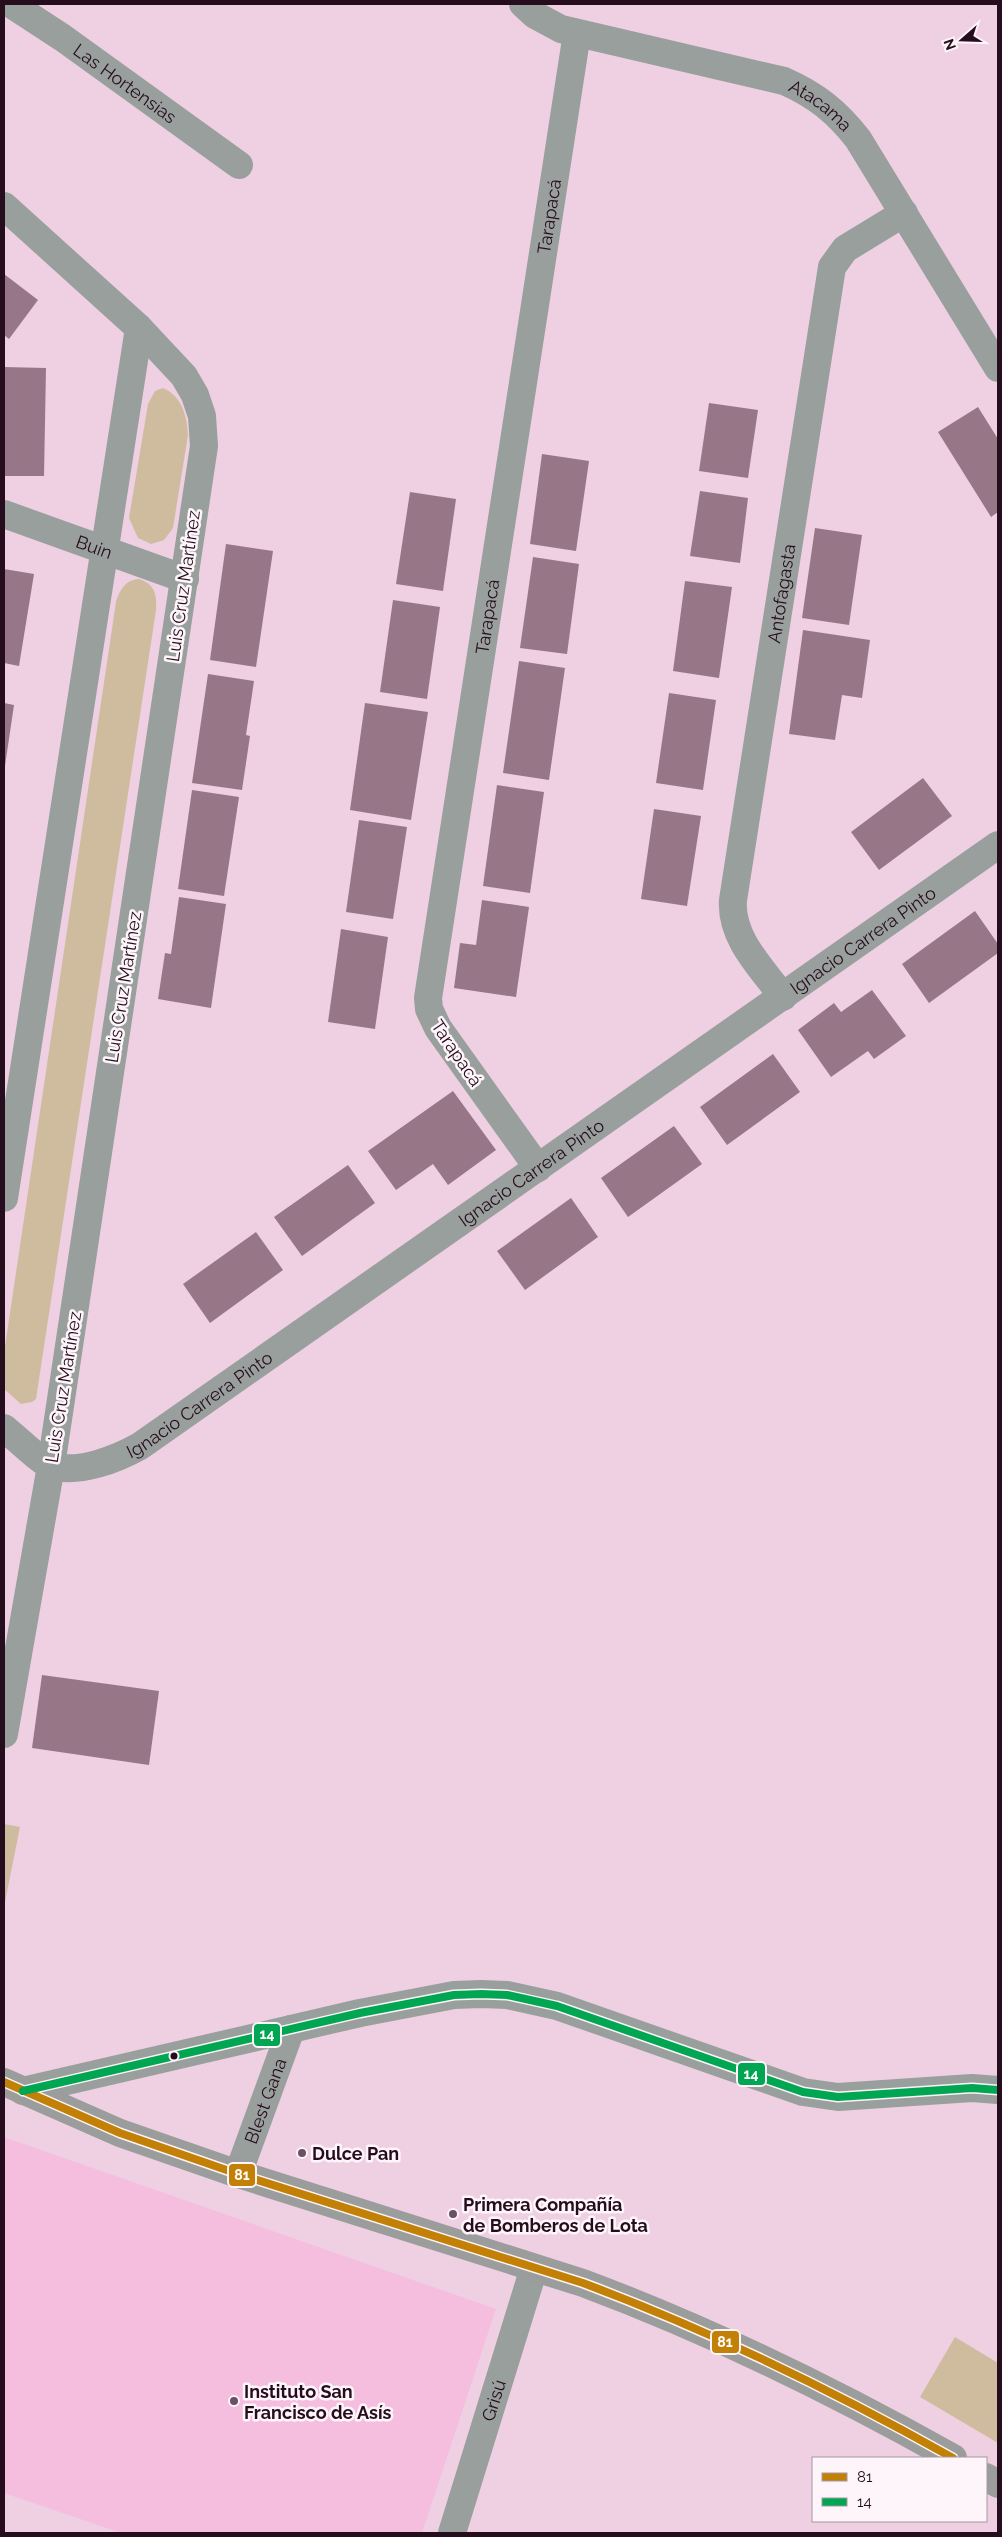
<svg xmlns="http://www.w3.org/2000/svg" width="1002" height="2537" font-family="Raleway,sans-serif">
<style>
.built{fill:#f5bedf}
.green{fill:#cfbc9f}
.building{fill:#977687}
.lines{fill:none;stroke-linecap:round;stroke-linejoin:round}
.minor{stroke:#999f9c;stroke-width:28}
.secondary{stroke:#9b9c9c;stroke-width:28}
.bus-1-casing{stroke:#fdf5f9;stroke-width:11}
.bus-2-casing{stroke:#fdf5f9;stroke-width:11}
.bus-1{stroke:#c28007;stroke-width:8}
.bus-2{stroke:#00a651;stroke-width:8}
.bus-dot{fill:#250d1d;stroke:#fdf5f9;stroke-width:2}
.poi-dot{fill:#6b5162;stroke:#fdf5f9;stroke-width:2}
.labels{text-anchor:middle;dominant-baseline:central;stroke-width:5;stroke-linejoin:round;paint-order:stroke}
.street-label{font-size:18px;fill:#250d1d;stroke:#fdf5f9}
.poi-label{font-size:18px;font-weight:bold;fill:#250d1d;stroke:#fdf5f9;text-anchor:start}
.line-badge{stroke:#fdf5f9;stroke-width:2}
.badge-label{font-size:14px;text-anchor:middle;font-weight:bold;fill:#fff}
</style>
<rect width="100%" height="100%" fill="#eed0e2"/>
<path class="built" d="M4 2137 496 2309 422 2533H121L4 2493Z"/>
<path class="green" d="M163 388C182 396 187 416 188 435L173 528 164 540 151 544 138 538 129 518 148 404 155 391Z
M139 579C155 584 157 595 156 610L36 1399 32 1402 21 1404 4 1389V1353L116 602C120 590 125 580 139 579Z
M4 1824 20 1827 4 1907Z
M955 2337 998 2363V2443L920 2397Z"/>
<path class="building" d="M4 274 38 300 9 339 4 335Z
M4 367 46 368 44 476H4Z
M709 403 758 410 748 478 699 471Z
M978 407 998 439V512L991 517 938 432Z
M542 454 589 461 576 551 530 544Z
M700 491 748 498 740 563 690 556Z
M410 492 456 499 443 591 396 584Z
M815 528 862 535 849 625 802 618Z
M226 544 273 551 256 667 210 660Z
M533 557 579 564 567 654 520 648Z
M4 569 34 574 19 666 4 663Z
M685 581 732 587 719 678 673 671Z
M393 600 440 607 427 699 380 692Z
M803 630 870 640 862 698 842 695 835 740 789 734Z
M519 661 565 668 549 780 503 773Z
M208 674 254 681 246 735 250 736 242 790 192 783Z
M669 693 716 700 703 790 656 783Z
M4 703 14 705 5 766H4Z
M365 703 428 712 411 820 350 810Z
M923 778 952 816 879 870 851 832Z
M497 785 544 792 530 893 483 886Z
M192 790 239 797 224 896 178 889Z
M654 809 701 816 687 906 641 899Z
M359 820 407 827 393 919 346 912Z
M179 897 226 904 211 1008 158 999 165 953 171 954Z
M482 900 529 907 516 997 454 988 460 943 476 945Z
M975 911 998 944V953L929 1003 902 964Z
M341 929 388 937 375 1029 328 1022Z
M872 990 906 1036 874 1059 868 1051 831 1077 798 1030 834 1003 841 1012Z
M773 1054 800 1092 727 1145 700 1107Z
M453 1091 496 1150 448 1185 433 1164 396 1190 368 1151Z
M674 1126 702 1164 628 1217 601 1178Z
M348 1165 375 1203 302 1256 274 1217Z
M571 1198 598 1237 525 1290 497 1251Z
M256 1232 283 1270 210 1323 183 1284Z
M42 1675 159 1691 149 1765 32 1748Z"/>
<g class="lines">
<g class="minor">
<path id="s1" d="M11 4 63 38 239 165"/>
<path id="s2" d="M523 4 535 15 561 29 784 81C816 95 837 112 858 139L998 368"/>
<path d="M4 206 139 328 184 376 195 395 202 416 204 446 51 1466 4 1734"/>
<path id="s3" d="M4 514 185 579"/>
<path id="s4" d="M783 997C762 968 730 938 733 900L832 267 845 249 904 213"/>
<path id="s5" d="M538 1168 438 1028 429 1009 428 998 577 33"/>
<path d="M4 1198 139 328"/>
<path id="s6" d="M4 1428C13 1435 43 1464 52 1466 79 1474 117 1459 140 1446L998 845"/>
<path d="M23 2091 360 2013 454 1995 481 1994 507 1995 557 2006 803 2092 838 2097 972 2088 998 2090"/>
<path id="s7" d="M238 2174 291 2029"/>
<path id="s8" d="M452 2533 534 2268"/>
</g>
<path class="secondary" d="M4 2082 120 2133 238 2174 583 2283C714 2332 832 2390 953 2458
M986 2477 998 2484"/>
<defs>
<path id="bus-1" d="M4 2082 120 2133 238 2174 583 2283C714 2332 832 2390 953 2458"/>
<path id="bus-2" d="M23 2091 360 2013 454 1995 481 1994 507 1995 557 2006 803 2092 838 2097 972 2088 998 2090"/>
</defs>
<use href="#bus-1" class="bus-1-casing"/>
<use href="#bus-2" class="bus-2-casing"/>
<use href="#bus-1" class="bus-1"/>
<use href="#bus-2" class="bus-2"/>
</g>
<circle class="bus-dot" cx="174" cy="2056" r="4.5"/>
<g class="poi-dot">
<circle cx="302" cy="2153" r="5"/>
<circle cx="453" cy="2214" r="5"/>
<circle cx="234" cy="2401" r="5"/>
</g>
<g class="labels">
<g class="street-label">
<text stroke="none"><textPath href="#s1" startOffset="139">Las Hortensias</textPath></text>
<text stroke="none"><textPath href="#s2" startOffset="319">Atacama</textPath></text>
<text stroke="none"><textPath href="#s5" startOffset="995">Tarapacá</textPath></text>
<text stroke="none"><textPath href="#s3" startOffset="96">Buin</textPath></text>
<text transform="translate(183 586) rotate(-82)">Luis Cruz Martínez</text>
<text stroke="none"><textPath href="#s4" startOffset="422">Antofagasta</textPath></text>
<text stroke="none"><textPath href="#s5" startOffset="590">Tarapacá</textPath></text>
<text stroke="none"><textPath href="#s6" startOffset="1036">Ignacio Carrera Pinto</textPath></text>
<text transform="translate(123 987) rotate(-81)">Luis Cruz Martínez</text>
<text transform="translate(457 1053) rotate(56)">Tarapacá</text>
<text stroke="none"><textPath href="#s6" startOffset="631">Ignacio Carrera Pinto</textPath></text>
<text transform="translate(63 1387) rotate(-81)">Luis Cruz Martínez</text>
<text stroke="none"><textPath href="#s6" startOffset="226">Ignacio Carrera Pinto</textPath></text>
<text stroke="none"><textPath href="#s7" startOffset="78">Blest Gana</textPath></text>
<text stroke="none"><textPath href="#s8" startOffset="139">Grisú</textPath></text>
</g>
<g class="poi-label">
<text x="312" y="2153">Dulce Pan</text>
<text x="463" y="2204">Primera Compañía<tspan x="463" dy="21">de Bomberos de Lota</tspan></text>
<text x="244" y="2391">Instituto San<tspan x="244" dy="21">Francisco de Asís</tspan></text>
</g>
</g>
<g class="line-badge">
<rect x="253" y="2023" width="28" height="24" rx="5" fill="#00a651"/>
<rect x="737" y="2062" width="29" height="24" rx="5" fill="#00a651"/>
<rect x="228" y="2163" width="28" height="24" rx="5" fill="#c28007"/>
<rect x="711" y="2330" width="29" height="24" rx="5" fill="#c28007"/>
</g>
<g class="badge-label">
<text x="267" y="2039">14</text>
<text x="751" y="2079">14</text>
<text x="242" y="2180">81</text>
<text x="725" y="2347">81</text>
</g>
<rect width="1002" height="2537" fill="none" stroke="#250d1d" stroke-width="10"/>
<rect x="812" y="2457" width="175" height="65" fill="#fdf5f9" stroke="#a798a1"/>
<rect x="822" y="2473" width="25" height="8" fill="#c28007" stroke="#a798a1"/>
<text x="857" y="2482" font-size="15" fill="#250d1d">81</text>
<rect x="822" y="2498" width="25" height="8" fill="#00a651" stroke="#a798a1"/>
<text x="857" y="2507" font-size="15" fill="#250d1d">14</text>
<g transform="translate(962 40) rotate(250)" stroke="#fdf5f9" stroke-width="4" paint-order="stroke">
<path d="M0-4L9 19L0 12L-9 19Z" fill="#250d1d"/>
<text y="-8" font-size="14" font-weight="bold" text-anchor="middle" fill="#250d1d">N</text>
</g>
</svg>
